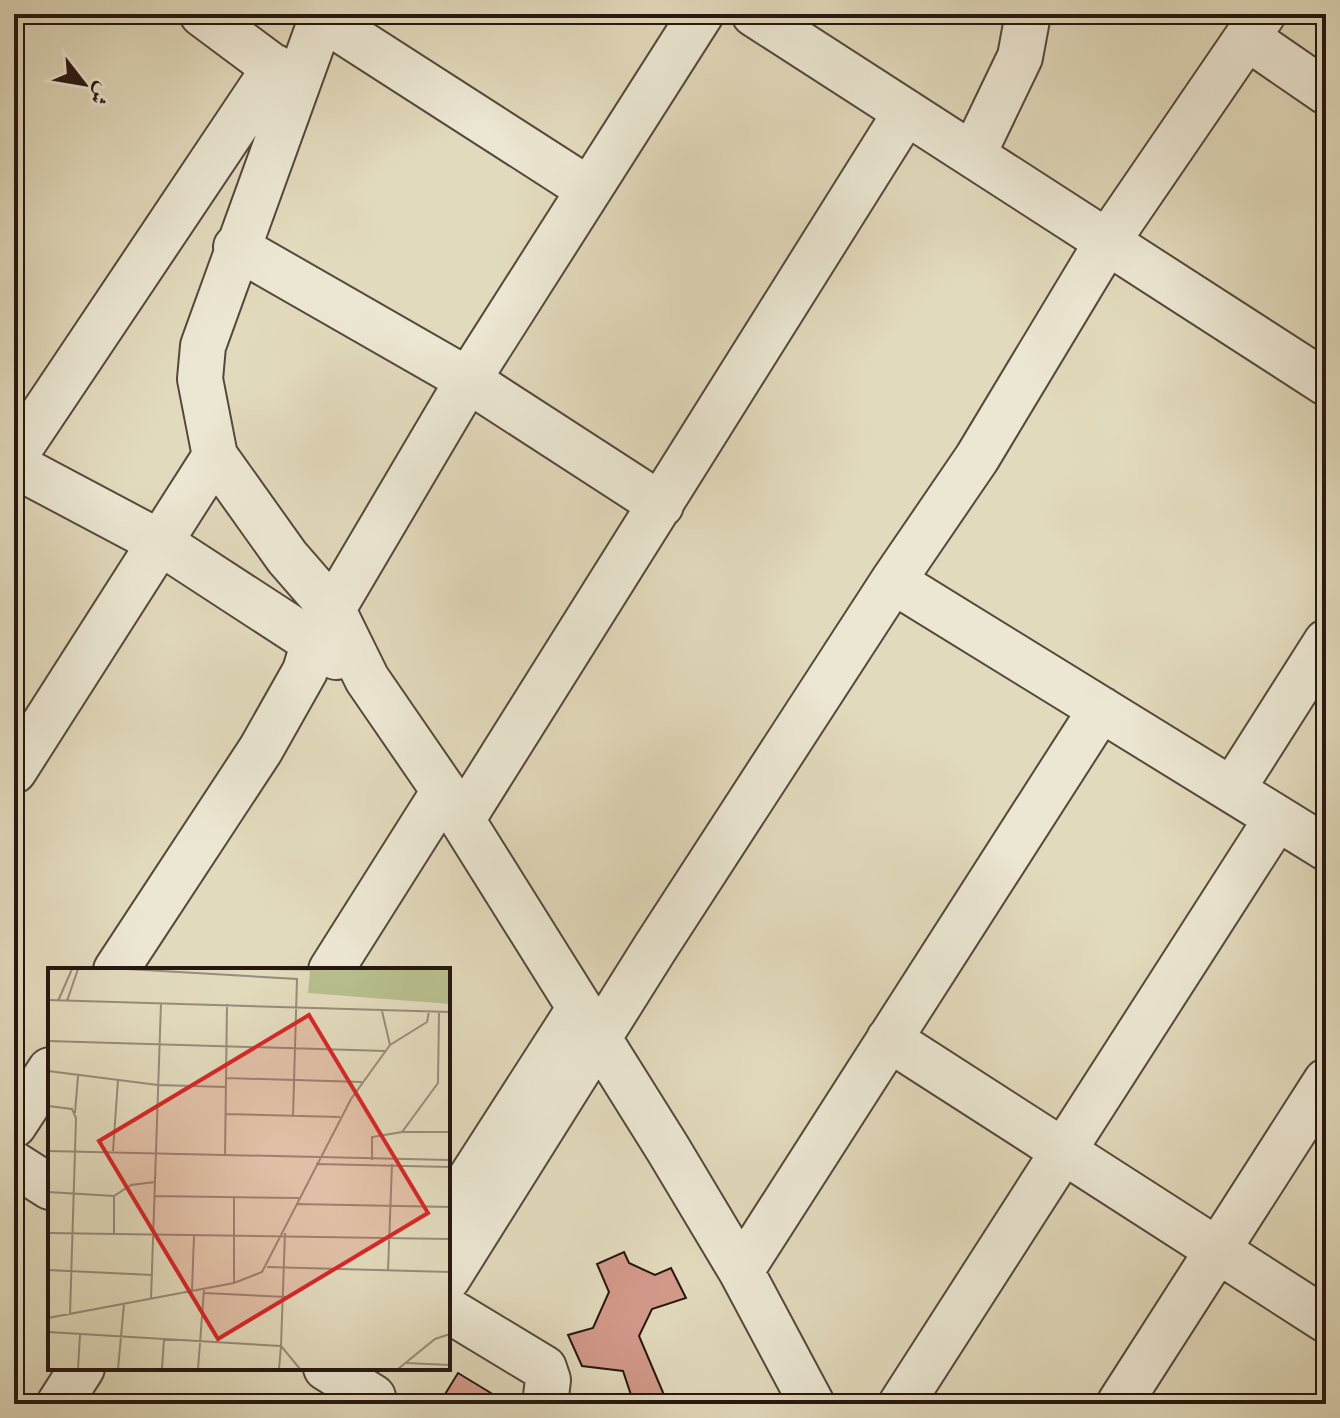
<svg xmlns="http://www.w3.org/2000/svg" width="1340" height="1418" font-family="'IM FELL Great Primer',Amiri,serif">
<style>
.building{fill:#d3998a;stroke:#261711;stroke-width:2}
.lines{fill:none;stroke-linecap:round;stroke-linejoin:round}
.minor-casing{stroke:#55483c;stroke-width:48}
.minor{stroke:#ece7d3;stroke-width:44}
.inset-road{fill:none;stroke:#978c78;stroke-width:2}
.view{fill:#d62828;fill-opacity:0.15;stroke:#d62828;stroke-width:4}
.inset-edge{fill:none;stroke:#261711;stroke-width:4}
</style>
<rect width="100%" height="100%" fill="#e2dabc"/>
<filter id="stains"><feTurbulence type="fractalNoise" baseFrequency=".0025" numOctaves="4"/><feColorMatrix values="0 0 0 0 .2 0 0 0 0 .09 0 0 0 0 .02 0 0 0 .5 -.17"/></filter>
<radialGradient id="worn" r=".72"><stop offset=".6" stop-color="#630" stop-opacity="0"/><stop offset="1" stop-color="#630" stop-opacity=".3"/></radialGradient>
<path class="building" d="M624 1252 629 1263 655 1275 671 1268 686 1298 652 1309 639 1336 667 1402 671 1404H634L623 1371 582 1366 568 1335 593 1328 609 1292 597 1264Z
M458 1373 509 1404H439Z"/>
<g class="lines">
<defs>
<path id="minor" d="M202 14 296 84
M323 14 203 346 200 379 215 456 287 557 333 610 367 679 444 791 668 1149 741 1271 812 1404
M754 14 1326 383
M322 18 588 189
M1249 39 1326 92
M973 155 1020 57 1028 14
M236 247 468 380 661 505
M14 457 275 67
M14 465 161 543 336 657
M893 581 1326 848
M14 771 215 456
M1232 790 1326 642
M462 820 906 112
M116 970 261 749 305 671 314 641 468 380 701 14
M331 970 444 791
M889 1039 1326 1320
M14 1125 50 1070
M14 1164 50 1187
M448 1213 579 1009
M741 1271 1101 709
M448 1278 655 948 893 581 977 458 1107 242 1263 14
M448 1310 544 1368 548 1380 545 1404
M326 1368 373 1397
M59 1404 82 1368
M901 1404 1277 818
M1119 1404 1326 1081"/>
</defs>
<use href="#minor" class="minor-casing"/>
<use href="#minor" class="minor"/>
</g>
<g transform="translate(48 968)">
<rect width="402" height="402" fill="#e2dabc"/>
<path d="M402 1V36L260 25 262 3 216 2Z" fill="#b8be8d"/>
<path class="inset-road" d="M79 1 249 11 245 148M0 32 402 44M10 33 24 1M19 33 30 1M334 43 342 77M0 73 337 83M0 103 110 117 178 119M178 110 314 114M0 138 24 141 28 150 22 347M27 145 30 108M177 146 292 149M354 164H402M0 183 402 192M65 183 70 112M177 188 179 36M324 192V169L354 164 390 115 391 44M268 196 402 199M0 224 66 228 83 217 107 214M106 228 251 230M248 236 402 239M0 265 402 271M237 265 233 378 252 401M66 266V228M219 299 402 304M0 302 104 307M340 303 344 196M186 315V229M144 322 146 268M156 325 238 329M103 331 113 35M0 350 186 315 214 304 303 131 342 77 379 54 381 43M0 364 233 378 231 401M358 395 402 397M30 401 32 367M70 401 76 336M114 401 116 371M150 401 156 322M350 401 387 371 402 366"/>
<path class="view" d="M261 47 380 245 170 371 51 173Z"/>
<rect width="402" height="402" class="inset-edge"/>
</g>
<rect width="1340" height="1418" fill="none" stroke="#e2dabc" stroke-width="48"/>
<rect x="16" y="16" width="1308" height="1386" fill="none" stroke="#261711" stroke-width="4"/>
<rect x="24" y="24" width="1292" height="1370" fill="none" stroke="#261711" stroke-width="2"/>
<g transform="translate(84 84) rotate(121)" stroke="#ece7d3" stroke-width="6" paint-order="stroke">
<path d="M0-6L14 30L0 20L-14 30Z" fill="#261711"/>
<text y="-12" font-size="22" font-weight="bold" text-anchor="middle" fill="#261711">ش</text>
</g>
<rect width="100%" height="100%" filter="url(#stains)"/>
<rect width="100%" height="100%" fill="url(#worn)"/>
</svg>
